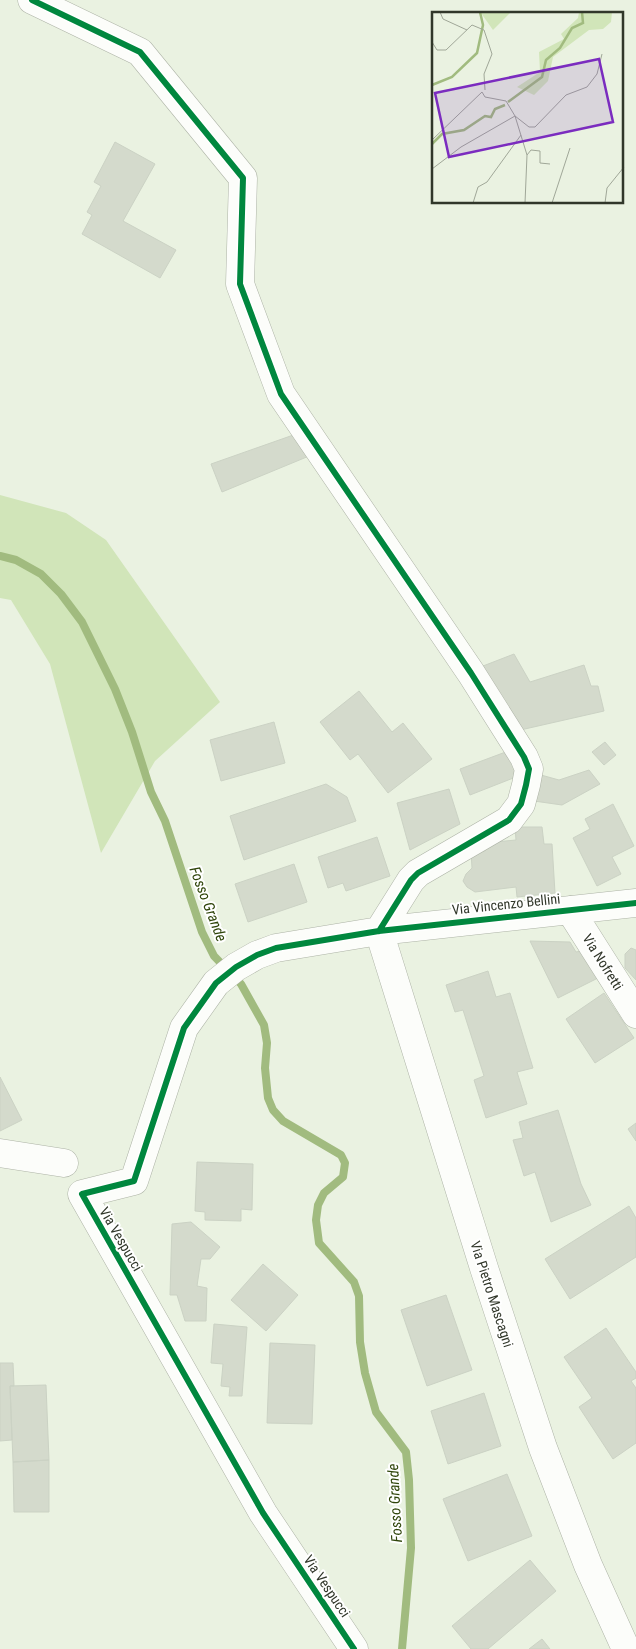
<svg xmlns="http://www.w3.org/2000/svg" width="636" height="1649" font-family="'Roboto Condensed',sans-serif">
<style>
.green{fill:#d1e5b9}
.lines{fill:none;stroke-linecap:round;stroke-linejoin:round}
.stream{stroke:#a1bb7f;stroke-width:8}
.building{fill:#d4dacc;stroke:#cbd2c4}
.minor-casing{stroke:#adb3a6;stroke-width:29}
.minor{stroke:#fcfdfa;stroke-width:28}
.cycleway-casing{stroke:#fff;stroke-width:9}
.cycleway{stroke:#00873e;stroke-width:6}
.labels{text-anchor:middle;dominant-baseline:central;stroke-width:4;stroke-linejoin:round;paint-order:stroke}
.street-label{font-size:14px;fill:#31372a;stroke:#fff}
.water-label{font-size:15px;font-style:italic;fill:#2f450a;stroke:#fff}
.inset-river{fill:none;stroke:#a1bb7f;stroke-width:2.5}
.inset-road{fill:none;stroke:#a0a798;stroke-width:1}
.view{fill:#7b2cbf;fill-opacity:0.15;stroke:#7b2cbf;stroke-width:2.5}
.inset-edge{fill:none;stroke:#31372a;stroke-width:2.5}
</style>
<rect width="100%" height="100%" fill="#eaf2e1"/>
<path class="green" d="M0 495 66 513 106 540 220 702 155 761 101 853 50 664 11 600 0 598Z"/>
<g class="lines">
<path class="stream" d="M0 556 16 560 41 574 61 594 82 622 115 689 132 732 151 792 165 821 202 932 214 956 241 984 264 1025 267 1043 265 1068 268 1098 273 1110 283 1121 341 1155 345 1163 343 1177 324 1193 318 1205 316 1220 319 1243 354 1282 359 1296 360 1342 365 1373 376 1412 406 1452 409 1480 411 1548 402 1649"/>
</g>
<path class="building" d="M115 142 155 164 123 221 176 250 160 278 82 234 92 215 87 212 101 186 94 182Z
M299 433 314 454 222 492 211 464Z
M514 654 530 682 584 665 591 686H598L604 711 516 731 483 666Z
M359 691 392 732 403 723 432 759 388 793 358 754 350 760 320 722Z
M274 722 285 763 221 781 210 740Z
M605 742 616 755 604 765 592 752Z
M511 750 521 775 470 795 460 769Z
M589 770 600 784 562 805 534 801 541 775 559 780Z
M326 784 347 797 356 821 244 860 230 816Z
M449 789 460 824 410 850 397 803Z
M613 804 634 846 612 857 621 874 597 886 573 838 590 829 585 819Z
M515 827H542L544 844H552L555 893 517 897 516 887 475 892 467 887 463 881 466 874 472 868 471 852 485 851V843L516 840Z
M377 837 390 876 346 891 343 883 328 888 318 857Z
M294 864 307 902 248 922 235 884Z
M530 941 570 942 576 952 587 950 600 977 558 998Z
M631 948 636 950V980L625 968V954Z
M488 971 496 997 510 993 533 1068 517 1072 527 1104 486 1118 474 1080 484 1076 463 1010 455 1012 446 985Z
M604 993 634 1038 595 1063 566 1019Z
M0 1077 22 1120 0 1131Z
M558 1110 581 1184 591 1205 551 1222 535 1172 524 1176 513 1140 523 1138 519 1122Z
M636 1123V1141L628 1129Z
M197 1162 253 1164 252 1210 241 1209V1221L205 1220V1212L195 1211Z
M629 1206 636 1218V1257L570 1299 545 1259Z
M191 1222 220 1247 210 1259H201L197 1286 207 1288 206 1321H185L177 1295H170L172 1224Z
M263 1264 298 1295 266 1331 231 1300Z
M446 1295 472 1370 427 1386 401 1310Z
M214 1324 247 1327 242 1396H229L230 1387 221 1386 223 1364 211 1363Z
M606 1328 636 1372V1378L631 1381 636 1388V1443L613 1459 579 1407 592 1398 564 1357Z
M270 1343 315 1345 312 1424 267 1423Z
M0 1363H13L14 1386H10L12 1440 0 1441Z
M46 1385 49 1460 13 1462 10 1386Z
M484 1393 501 1446 448 1464 431 1411Z
M49 1460V1512H14L13 1462Z
M507 1474 532 1536 468 1561 443 1499Z
M530 1560 556 1591 488 1649H471L452 1626Z
M542 1639 550 1649H529Z"/>
<g class="lines">
<defs>
<path id="minor" d="M32 0 140 52 243 178 240 284 281 394 471 673 524 757 529 769 526 785 521 804 509 820 418 873 411 880 379 931
M570 910 636 1014
M379 931 484 1268 543 1448 588 1565 626 1649
M0 1153 64 1163
M354 1649 263 1513 82 1194 134 1181 184 1028 216 983 236 967 257 955 276 948 379 931 636 903"/>
</defs>
<use href="#minor" class="minor-casing"/>
<use href="#minor" class="minor"/>
<defs>
<path id="cycleway" d="M32 0 140 52 243 178 240 284 281 394 471 673 524 757 529 769 526 785 521 804 509 820 418 873 411 880 379 931
M354 1649 263 1513 82 1194 134 1181 184 1028 216 983 236 967 257 955 276 948 379 931 636 903"/>
</defs>
<use href="#cycleway" class="cycleway-casing"/>
<use href="#cycleway" class="cycleway"/>
</g>
<g class="labels">
<g class="street-label">
<text transform="translate(506 904) rotate(-6)">Via Vincenzo Bellini</text>
<text transform="translate(603 962) rotate(58)">Via Nofretti</text>
<text transform="translate(121 1239) rotate(60)">Via Vespucci</text>
<text transform="translate(492 1294) rotate(72)">Via Pietro Mascagni</text>
<text transform="translate(327 1586) rotate(56)">Via Vespucci</text>
</g>
<g class="water-label">
<text transform="translate(208 904) rotate(69)">Fosso Grande</text>
<text transform="translate(395 1503) rotate(-93)">Fosso Grande</text>
</g>
</g>
<g transform="translate(432 12)">
<rect width="191" height="191" fill="#eaf2e1"/>
<path d="M79 0 61 18 49 1V0ZM147 0H180L179 10 171 17 157 18 121 45 116 69 102 83 85 75 108 60 107 40 132 27 129 22 146 6Z" fill="#d1e5b9"/>
<path class="inset-river" d="M0 73 20 65 45 41 51 13 48 0M76 90 110 65 114 48 128 36 140 16 151 11 150 0M0 132 10 122 32 118 53 104 59 105 63 97 73 93"/>
<path class="inset-road" d="M8 0 11 7 35 18M0 30 5 38H14L40 13 52 18 60 42 52 62 53 78M83 104 97 115H103L134 83 155 75 165 62 170 42M0 128 50 80 53 85 74 89 83 104 95 143 93 191M95 143 99 138 108 139V151L118 152M0 157 29 135 83 104M41 191 46 175 55 170 89 123M120 191 138 136M173 191 175 176 192 155"/>
<path class="view" d="M167 47 181 110 17 145 3 81Z"/>
<rect width="191" height="191" class="inset-edge"/>
</g>
</svg>
